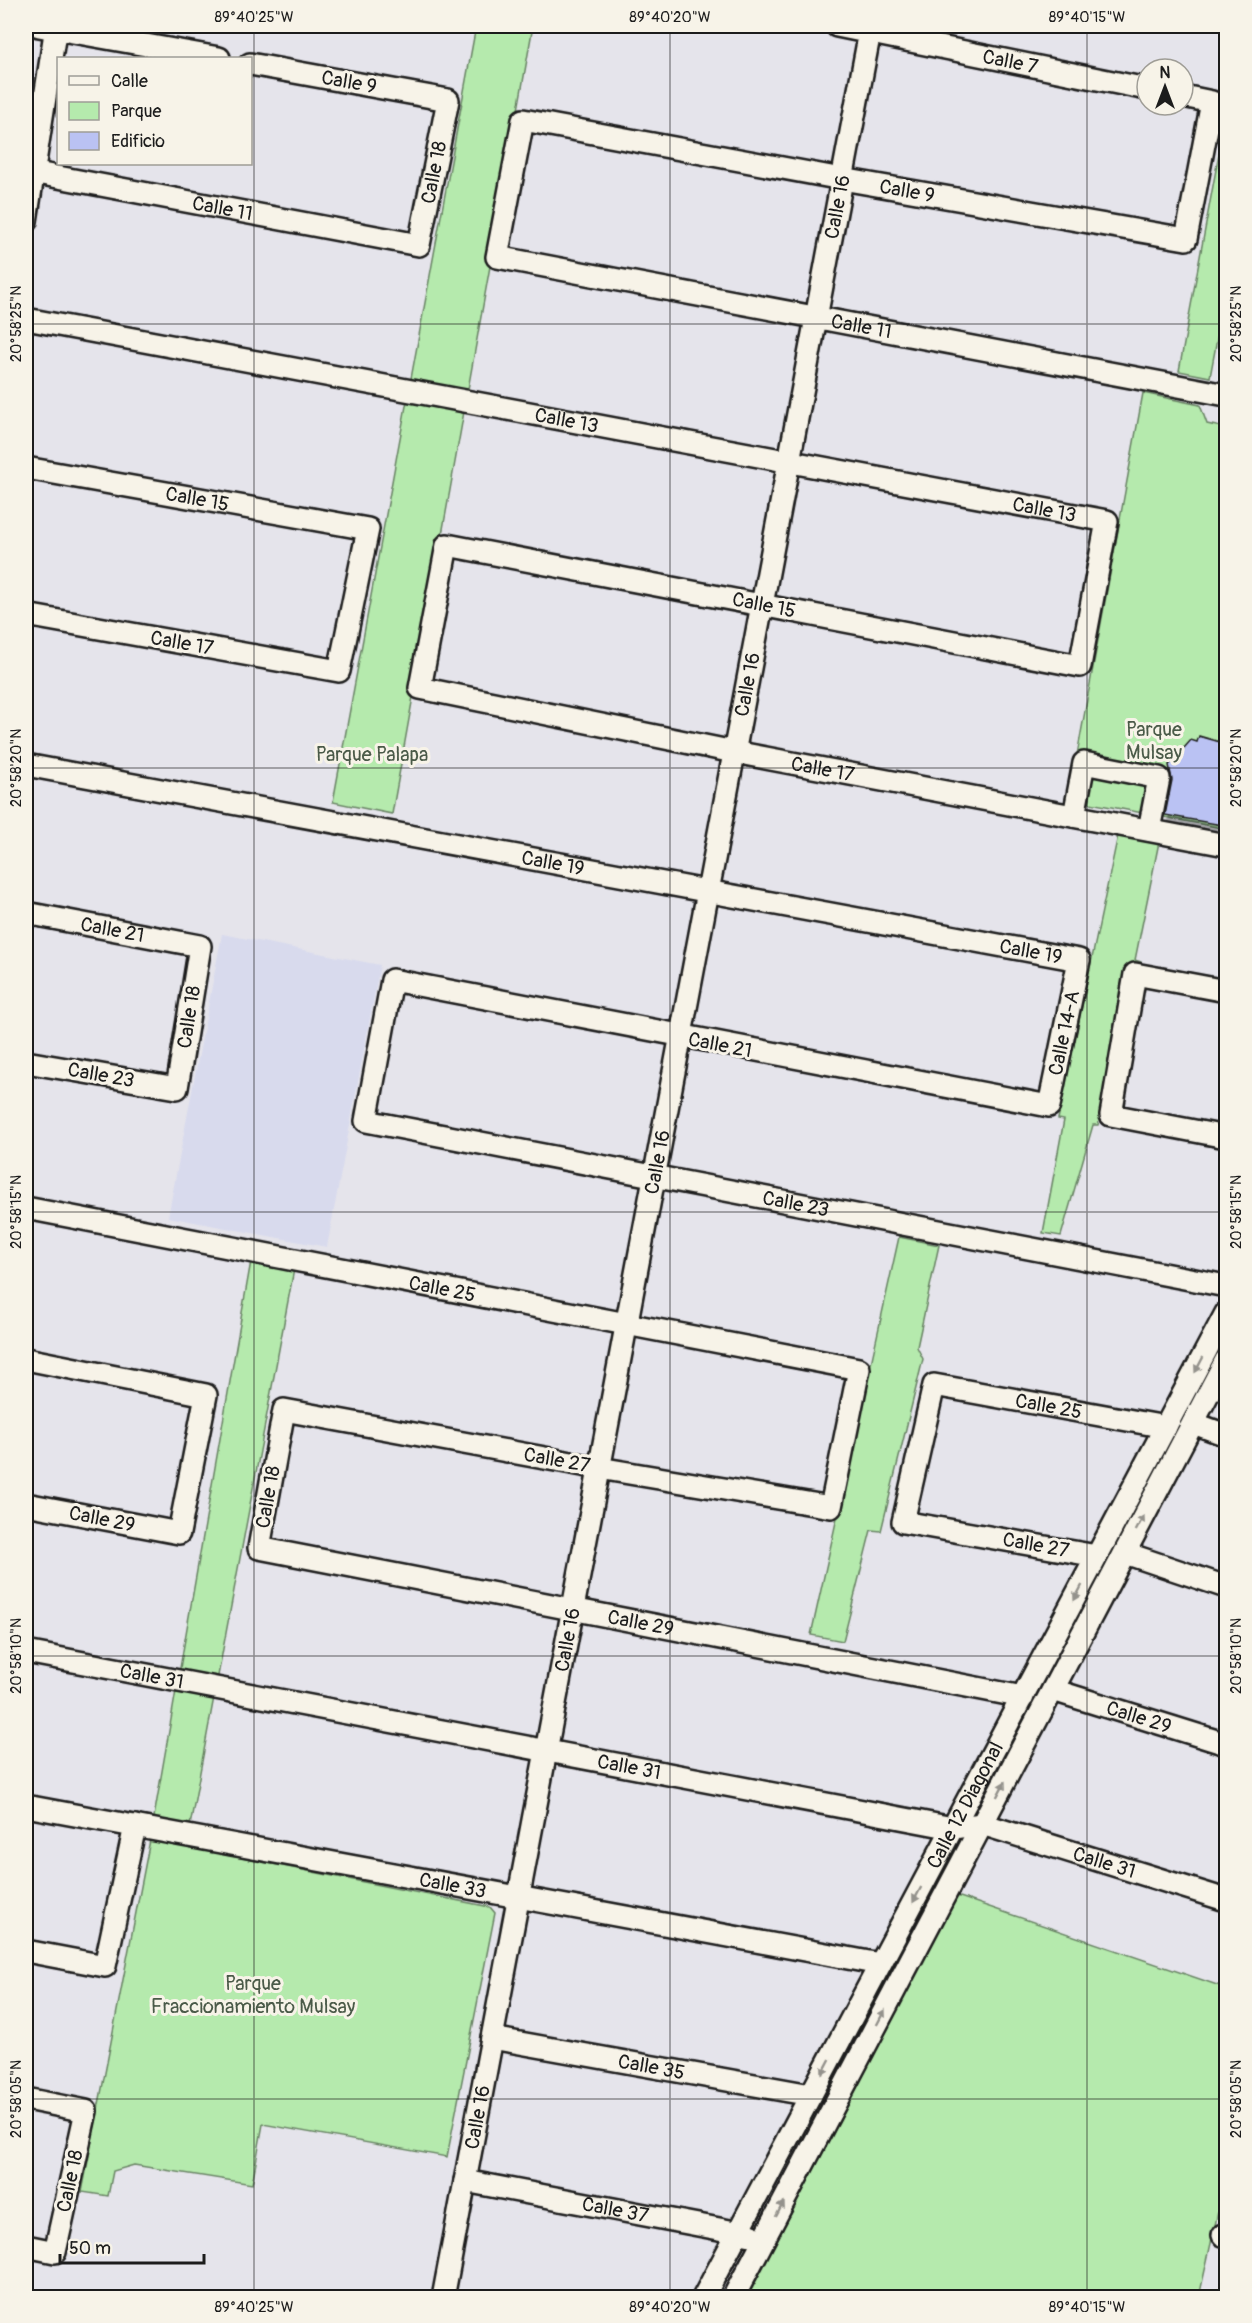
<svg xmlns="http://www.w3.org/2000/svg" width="1252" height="2323" font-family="Pangolin,sans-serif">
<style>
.built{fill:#d8daed}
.green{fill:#b5eaad;stroke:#688364;stroke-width:1.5}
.building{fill:#bac2f3;stroke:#1c1c1c;stroke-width:1.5;filter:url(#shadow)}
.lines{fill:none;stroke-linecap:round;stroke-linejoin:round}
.minor-casing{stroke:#1c1c1c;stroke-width:26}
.minor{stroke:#f7f3e8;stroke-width:21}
.oneway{fill:#94928c}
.ticks{fill:none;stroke:#1c1c1c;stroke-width:1.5;stroke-opacity:0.45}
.labels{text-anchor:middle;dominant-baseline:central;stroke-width:6;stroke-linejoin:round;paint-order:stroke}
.street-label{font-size:20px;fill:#1c1c1c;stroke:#f7f3e8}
.park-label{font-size:20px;fill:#4a5a48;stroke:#f7f3e8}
.neatline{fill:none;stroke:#1c1c1c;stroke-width:2}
.ticks-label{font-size:15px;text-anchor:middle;fill:#1c1c1c}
</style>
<defs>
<filter id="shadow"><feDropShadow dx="3.5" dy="6" stdDeviation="0" flood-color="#0004"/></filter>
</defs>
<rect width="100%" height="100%" fill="#e5e4eb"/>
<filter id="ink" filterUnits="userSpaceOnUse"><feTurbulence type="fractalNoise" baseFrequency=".0167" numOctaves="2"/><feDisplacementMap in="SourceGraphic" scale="12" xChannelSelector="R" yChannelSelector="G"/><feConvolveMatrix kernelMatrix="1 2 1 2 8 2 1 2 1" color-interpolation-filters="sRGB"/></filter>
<g filter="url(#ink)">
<path class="built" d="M222 934 380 965 327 1247 168 1217Z"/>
<path class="green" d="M476 26H533L392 814 333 802Z
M1226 115V291L1210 377 1179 371Z
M1143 393 1200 405 1207 424 1226 428V803L1222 828 1069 799Z
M1118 835 1159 842 1135 960 1141 962 1098 1125H1093L1061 1236 1043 1233 1064 1120 1058 1119Z
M899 1237 939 1245 917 1347 923 1359 881 1531 871 1530 843 1641 811 1635Z
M251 1261 294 1269 186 1847 490 1907 495 1913 447 2157 263 2124 252 2184 134 2165 113 2171 108 2196 82 2192 150 1840Z
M957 1896 1226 1988V2176L1199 2297 747 2298Z"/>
<path class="building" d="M1199 736 1227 744V803L1222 825 1165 815 1172 780 1169 765 1191 740 1197 742Z"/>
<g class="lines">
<defs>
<g id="minor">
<path d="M39 26 219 58"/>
<path id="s1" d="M837 26 1147 89"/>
<path id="s2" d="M1183 96 1212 102 1186 239 842 179 523 120 497 257 1226 395"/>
<path id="s3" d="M26 171 419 245 448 100 250 64"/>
<path d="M26 221 56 26"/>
<path id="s4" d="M26 319 1107 521 1080 666 447 545 420 688 734 752 1226 845"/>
<path id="s5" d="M26 468 368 529 339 671 26 615"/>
<path id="s6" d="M26 765 1079 960 1049 1106 392 980 366 1121 1226 1286"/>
<path d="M1074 816 1084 763 1159 778 1149 830"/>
<path id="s7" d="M26 913 200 946 177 1088 26 1062"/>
<path d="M1226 991 1135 974 1111 1115 1226 1137"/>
<path id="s8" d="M26 1208 859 1369 831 1507 599 1468 284 1410 259 1548 1023 1697"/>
<path d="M26 1359 206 1395 179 1533 26 1504"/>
<path d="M1193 1423 1226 1435"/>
<path d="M1125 1553 1226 1587"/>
<path id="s9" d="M1097 1556 903 1522 934 1385 1166 1427"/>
<path id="s10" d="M26 1652 953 1828 982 1824 1226 1900"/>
<path id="s11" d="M1053 1690 1226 1744"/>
<path id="s12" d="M26 1806 880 1964"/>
<path d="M26 1951 105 1966 135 1826"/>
<path id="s13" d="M492 2038 811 2095"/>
<path d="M26 2099 86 2111 55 2252 26 2246"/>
<path id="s14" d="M465 2181 751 2235"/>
<path d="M1223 2235 1226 2236"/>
<path id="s15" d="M443 2298 871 26"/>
<path id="s16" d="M703 2298 1226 1313"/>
<path d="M733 2298 1226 1360"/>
</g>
</defs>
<use href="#minor" class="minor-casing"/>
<use href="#minor" class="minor"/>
</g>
<defs><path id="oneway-solid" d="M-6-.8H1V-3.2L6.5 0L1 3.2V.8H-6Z" transform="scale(1.5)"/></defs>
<g class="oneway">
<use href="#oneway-solid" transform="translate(1199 1365) rotate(118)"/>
<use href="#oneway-solid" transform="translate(1140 1523) rotate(-62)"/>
<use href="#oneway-solid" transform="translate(1078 1593) rotate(118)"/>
<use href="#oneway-solid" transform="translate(1001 1789) rotate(-62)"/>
<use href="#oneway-solid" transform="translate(917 1895) rotate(118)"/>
<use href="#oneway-solid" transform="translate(881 2017) rotate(-62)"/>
<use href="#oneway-solid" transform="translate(826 2067) rotate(118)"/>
<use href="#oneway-solid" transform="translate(780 2209) rotate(-62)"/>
</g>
</g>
<path class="ticks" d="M254 26V2298M670 26V2298M1087 26V2298M26 324H1226M26 768H1226M26 1212H1226M26 1656H1226M26 2099H1226"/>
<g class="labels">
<g class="street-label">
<text stroke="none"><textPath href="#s1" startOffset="177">Calle 7</textPath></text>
<text transform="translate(349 82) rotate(10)">Calle 9</text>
<text stroke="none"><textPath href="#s3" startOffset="474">Calle 18</textPath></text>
<text transform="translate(907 191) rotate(10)">Calle 9</text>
<text stroke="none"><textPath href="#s15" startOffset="2128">Calle 16</textPath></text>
<text stroke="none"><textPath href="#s3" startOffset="200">Calle 11</textPath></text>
<text stroke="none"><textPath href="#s2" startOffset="1353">Calle 11</textPath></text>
<text stroke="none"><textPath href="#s4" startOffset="550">Calle 13</textPath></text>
<text stroke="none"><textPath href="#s5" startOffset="174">Calle 15</textPath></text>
<text stroke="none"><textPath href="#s4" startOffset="1036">Calle 13</textPath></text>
<text transform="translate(764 605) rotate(11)">Calle 15</text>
<text transform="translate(182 643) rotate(10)">Calle 17</text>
<text stroke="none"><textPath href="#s15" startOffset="1642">Calle 16</textPath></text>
<text stroke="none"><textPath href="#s4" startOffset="2448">Calle 17</textPath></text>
<text stroke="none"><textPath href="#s6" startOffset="536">Calle 19</textPath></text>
<text stroke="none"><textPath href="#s7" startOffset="88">Calle 21</textPath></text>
<text stroke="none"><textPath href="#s6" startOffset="1022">Calle 19</textPath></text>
<text transform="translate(189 1017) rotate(-81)">Calle 18</text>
<text transform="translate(1064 1033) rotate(-78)">Calle 14-A</text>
<text transform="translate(720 1045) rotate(11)">Calle 21</text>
<text transform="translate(101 1075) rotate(10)">Calle 23</text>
<text stroke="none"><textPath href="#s15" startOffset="1156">Calle 16</textPath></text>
<text stroke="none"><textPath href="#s6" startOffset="2470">Calle 23</textPath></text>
<text stroke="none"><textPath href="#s8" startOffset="424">Calle 25</textPath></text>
<text stroke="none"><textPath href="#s9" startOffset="454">Calle 25</textPath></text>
<text transform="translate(557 1460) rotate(10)">Calle 27</text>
<text transform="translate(268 1497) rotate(-80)">Calle 18</text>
<text transform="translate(102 1519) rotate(11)">Calle 29</text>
<text transform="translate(1036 1545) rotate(10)">Calle 27</text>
<text stroke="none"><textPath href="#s8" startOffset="2074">Calle 29</textPath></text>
<text stroke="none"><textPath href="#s15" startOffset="670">Calle 16</textPath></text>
<text stroke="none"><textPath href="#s10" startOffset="128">Calle 31</textPath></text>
<text stroke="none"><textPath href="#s11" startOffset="90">Calle 29</textPath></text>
<text stroke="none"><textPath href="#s10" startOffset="614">Calle 31</textPath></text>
<text stroke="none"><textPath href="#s16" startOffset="558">Calle 12 Diagonal</textPath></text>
<text stroke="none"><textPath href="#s10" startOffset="1101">Calle 31</textPath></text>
<text stroke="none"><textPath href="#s12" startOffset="434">Calle 33</textPath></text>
<text stroke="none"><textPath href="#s13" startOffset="162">Calle 35</textPath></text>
<text stroke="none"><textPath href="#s15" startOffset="184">Calle 16</textPath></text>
<text transform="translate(70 2181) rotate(-78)">Calle 18</text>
<text stroke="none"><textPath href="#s14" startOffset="153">Calle 37</textPath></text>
</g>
<g class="park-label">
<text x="1154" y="729">Parque<tspan x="1154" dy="23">Mulsay</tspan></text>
<text x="372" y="754">Parque Palapa</text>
<text x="253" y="1983">Parque<tspan x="253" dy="23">Fraccionamiento Mulsay</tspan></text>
</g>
</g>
<rect width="1252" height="2323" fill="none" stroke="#f7f3e8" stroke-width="66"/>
<rect x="57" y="57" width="195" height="108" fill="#f7f3e8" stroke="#9f9d96" stroke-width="1.5"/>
<rect x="69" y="76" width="30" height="9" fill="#f7f3e8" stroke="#9f9d96" stroke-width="1.5"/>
<text x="111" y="87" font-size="18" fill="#1c1c1c">Calle</text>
<rect x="69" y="102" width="30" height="18" fill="#b5eaad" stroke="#9f9d96" stroke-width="1.5"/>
<text x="111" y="117" font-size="18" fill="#1c1c1c">Parque</text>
<rect x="69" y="132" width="30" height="18" fill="#bac2f3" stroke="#9f9d96" stroke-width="1.5"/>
<text x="111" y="147" font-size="18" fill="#1c1c1c">Edificio</text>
<g transform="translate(1165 87)"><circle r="28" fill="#f7f3e8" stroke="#9f9d96" stroke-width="1.5"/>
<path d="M0-4.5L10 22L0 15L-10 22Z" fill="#1c1c1c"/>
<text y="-9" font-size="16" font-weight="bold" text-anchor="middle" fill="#1c1c1c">N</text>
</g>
<path d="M60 2254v9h144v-9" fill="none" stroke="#1c1c1c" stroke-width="3"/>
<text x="69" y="2254" font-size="18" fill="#1c1c1c" stroke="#f7f3e8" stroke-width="4.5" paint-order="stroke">50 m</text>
<rect x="33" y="33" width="1186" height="2257" class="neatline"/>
<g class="ticks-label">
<text x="254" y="22">89°40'25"W</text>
<text x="670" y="22">89°40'20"W</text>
<text x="1087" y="22">89°40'15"W</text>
<text transform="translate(16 324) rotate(-90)" y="5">20°58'25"N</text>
<text transform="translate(1236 324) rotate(-90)" y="5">20°58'25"N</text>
<text transform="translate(16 768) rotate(-90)" y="5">20°58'20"N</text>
<text transform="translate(1236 768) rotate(-90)" y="5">20°58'20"N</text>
<text transform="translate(16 1212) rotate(-90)" y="5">20°58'15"N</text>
<text transform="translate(1236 1212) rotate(-90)" y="5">20°58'15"N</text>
<text transform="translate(16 1656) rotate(-90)" y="5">20°58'10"N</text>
<text transform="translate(1236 1656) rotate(-90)" y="5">20°58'10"N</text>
<text transform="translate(16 2099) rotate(-90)" y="5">20°58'05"N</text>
<text transform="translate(1236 2099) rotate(-90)" y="5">20°58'05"N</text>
<text x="254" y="2312">89°40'25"W</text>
<text x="670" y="2312">89°40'20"W</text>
<text x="1087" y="2312">89°40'15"W</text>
</g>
</svg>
